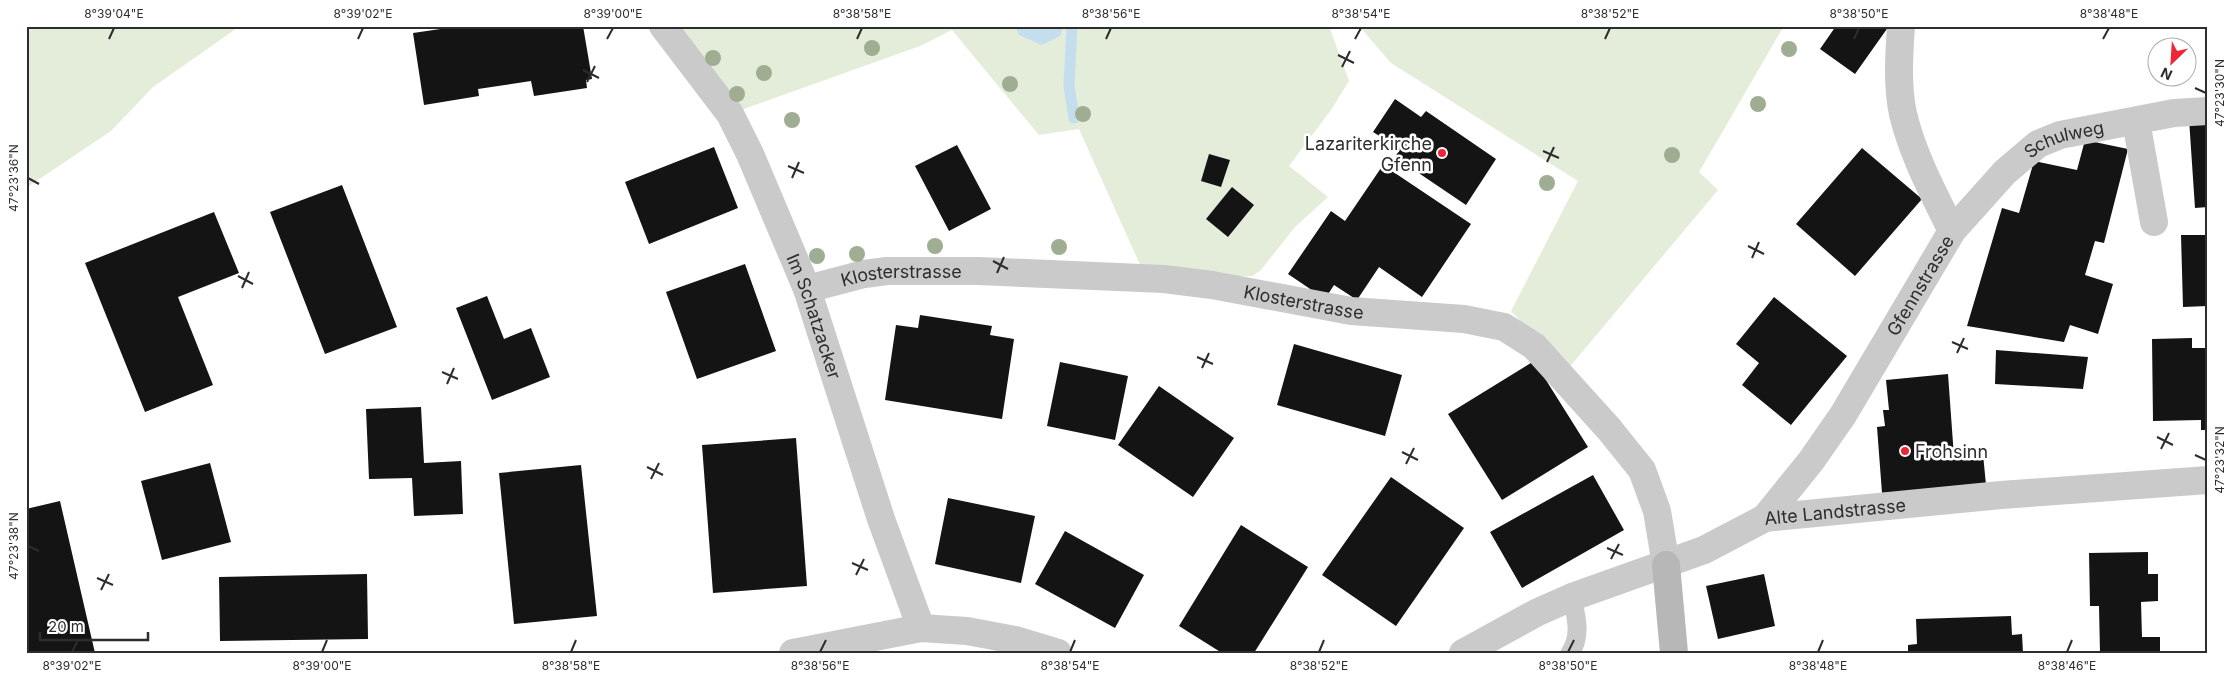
<svg xmlns="http://www.w3.org/2000/svg" width="2234" height="679" font-family="Inter,sans-serif">
<style>
.green{fill:#e4ecda}
.water{fill:#c5deed}
.lines{fill:none;stroke-linecap:round;stroke-linejoin:round}
.stream{stroke:#c5deed;stroke-width:11}
.building{fill:#141414}
.lane{stroke:#cacaca;stroke-width:19}
.street{stroke:#cacaca;stroke-width:28}
.secondary{stroke:#b7b7b7;stroke-width:28}
.tree{fill:#9fae92}
.ticks{fill:none;stroke:#2d2d2d;stroke-width:2}
.poi-dot{fill:#ee2537;stroke:#fff;stroke-width:2}
.labels{text-anchor:middle;dominant-baseline:central;stroke-width:5;stroke-linejoin:round;paint-order:stroke}
.poi-label{font-size:18px;fill:#2d2d2d;stroke:#fff;text-anchor:end}
.street-label{font-size:18px;fill:#2d2d2d;stroke:#fff}
.neatline{fill:none;stroke:#2d2d2d;stroke-width:2}
.ticks-label{font-size:12px;text-anchor:middle;fill:#2d2d2d}
</style>
<rect width="100%" height="100%" fill="#fff"/>
<path class="green" d="M26 26H240L153 87 111 131 26 188Z
M675 26H1329L1349 81 1331 110 1289 166 1328 197 1295 227 1260 271 1252 276 1225 277 1142 269 1079 129 1039 135 952 30 920 46 738 111Z
M1359 26H1784L1699 172 1718 190 1567 370 1511 311 1578 181 1391 63Z"/>
<path class="water" d="M1015 26H1063L1060 36 1042 45 1019 35Z"/>
<g class="lines">
<path class="stream" d="M1072 26 1069 86 1074 118"/>
</g>
<path class="building" d="M461 26H583L592 79 586 80 587 88 534 96 531 81 478 89 479 96 424 105 413 33Z
M1836 26H1889L1855 74 1820 49Z
M1395 99 1421 117 1426 111 1496 159 1466 205 1395 157 1400 149 1373 132Z
M2208 118V207L2195 208 2189 119Z
M2085 140 2128 149 2104 243 2095 241 2085 275 2113 284 2098 334 2070 325 2064 342 1967 326 2002 208 2019 213 2034 161 2077 170Z
M957 145 991 209 949 231 915 166Z
M714 147 738 208 649 244 625 182Z
M1862 148 1922 199 1855 276 1796 224Z
M1209 154 1230 160 1221 187 1201 181Z
M1383 165 1471 224 1422 297 1379 267 1357 300 1334 285 1325 299 1288 274 1331 211 1345 221Z
M342 185 397 327 325 354 270 212Z
M1232 187 1254 205 1228 237 1206 219Z
M214 212 239 273 178 297 213 385 145 412 85 263Z
M2181 235H2208V306L2183 307Z
M745 264 776 351 697 379 666 292Z
M487 296 504 339 531 328 550 377 492 400 456 308Z
M1774 297 1847 356 1791 425 1742 385 1759 363 1736 344Z
M920 315 992 326 990 335 1014 339 1002 419 885 400 896 325 918 328Z
M2192 338V348H2208V430H2201V420L2153 421 2152 339Z
M1294 344 1402 375 1385 436 1277 405Z
M1996 350 2088 357 2083 389 1995 384Z
M1534 361 1588 447 1502 500 1448 414Z
M1060 362 1128 376 1115 440 1047 426Z
M1948 374 1954 457 1983 454 1986 485 1882 493 1877 427 1885 426 1883 410H1889L1886 380Z
M1159 386 1234 438 1193 497 1118 445Z
M421 407 424 463 461 461 463 514 414 516 412 478 369 479 366 409Z
M796 438 807 586 713 593 702 445Z
M210 463 231 542 162 560 141 481Z
M581 465 597 616 514 624 499 473Z
M1593 475 1624 530 1522 588 1490 532Z
M1391 477 1464 528 1396 626 1322 575Z
M948 498 1035 516 1021 583 935 564Z
M60 501 95 653H26V509Z
M1241 525 1308 567 1254 653H1222L1179 626Z
M1065 531 1144 575 1115 628 1035 584Z
M2148 552V574H2158V601L2141 602 2142 637H2160V653H2100L2099 606H2090L2089 553Z
M367 574 368 639 220 641 219 577Z
M1764 574 1775 626 1718 639 1706 586Z
M2011 616 2012 635 2022 634 2023 653H1908V645L1917 644 1916 619Z"/>
<g class="lines">
<path class="lane" d="M1570 653C1582 636 1576 616 1572 597"/>
<g class="street">
<path id="s1" d="M663 26 730 114 750 154 807 289 881 519 921 628"/>
<path d="M2136 121 2154 222"/>
<path id="s2" d="M1952 231 2005 172 2038 144 2060 135 2174 113 2208 111"/>
<path id="s3" d="M807 289 864 274 887 271H978L1164 279 1212 285 1351 311 1464 319 1504 327 1534 346 1609 429 1642 470 1657 511 1666 565"/>
<path id="s4" d="M1765 518 1811 461 1843 415 1952 231C1934 194 1913 156 1903 114 1897 86 1899 55 1901 26"/>
<path d="M793 653 921 628 967 631 1015 640 1058 653"/>
<path id="s5" d="M1463 653 1538 612 1572 597 1704 550 1765 518 2001 495 2208 480"/>
</g>
<path class="secondary" d="M1666 565 1674 653"/>
</g>
<g class="tree">
<circle cx="872" cy="48" r="8"/>
<circle cx="1789" cy="49" r="8"/>
<circle cx="713" cy="58" r="8"/>
<circle cx="764" cy="73" r="8"/>
<circle cx="1010" cy="84" r="8"/>
<circle cx="737" cy="94" r="8"/>
<circle cx="1758" cy="104" r="8"/>
<circle cx="1083" cy="114" r="8"/>
<circle cx="792" cy="120" r="8"/>
<circle cx="1672" cy="155" r="8"/>
<circle cx="1547" cy="183" r="8"/>
<circle cx="935" cy="246" r="8"/>
<circle cx="1059" cy="247" r="8"/>
<circle cx="857" cy="254" r="8"/>
<circle cx="817" cy="256" r="8"/>
</g>
<path class="ticks" d="M109 39 114 28M358 39 363 28M607 39 613 28M857 39 862 28M1106 39 1111 28M1355 39 1361 28M1605 39 1610 28M1854 39 1859 28M2103 39 2109 28M1338 55 1354 63M1342 67 1350 51M583 70 599 78M587 82 595 66M2195 88 2206 93M1543 151 1559 158M1547 162 1554 147M788 166 804 173M28 178 39 184M792 178 799 162M1748 246 1764 254M1752 258 1759 242M993 261 1008 269M997 273 1004 257M238 276 253 284M242 288 249 272M1952 342 1968 349M1957 353 1964 338M1197 357 1213 364M1202 368 1209 353M442 372 458 379M447 384 454 368M2157 437 2173 445M2161 449 2169 433M1402 452 1418 460M2195 455 2206 460M1406 464 1414 448M647 467 663 475M651 479 659 463M28 546 39 551M1607 548 1623 555M1611 559 1619 544M852 563 868 570M856 575 864 559M97 578 113 585M101 590 109 574M72 652 78 640M322 652 327 640M571 652 576 640M820 652 826 640M1070 652 1075 640M1319 652 1324 640M1568 652 1574 640M1818 652 1823 640M2067 652 2072 640"/>
<g class="poi-dot">
<circle cx="1442" cy="153" r="5"/>
<circle cx="1905" cy="451" r="5"/>
</g>
<g class="labels">
<g class="poi-label">
<text x="1432" y="143">Lazariterkirche<tspan x="1432" dy="21">Gfenn</tspan></text>
<text x="1915" y="451" text-anchor="start">Frohsinn</text>
</g>
<g class="street-label">
<text stroke="none"><textPath href="#s2" startOffset="149">Schulweg</textPath></text>
<text stroke="none"><textPath href="#s3" startOffset="96">Klosterstrasse</textPath></text>
<text stroke="none"><textPath href="#s4" startOffset="280">Gfennstrasse</textPath></text>
<text stroke="none"><textPath href="#s3" startOffset="501">Klosterstrasse</textPath></text>
<text stroke="none"><textPath href="#s1" startOffset="330">Im Schatzacker</textPath></text>
<text stroke="none"><textPath href="#s5" startOffset="402">Alte Landstrasse</textPath></text>
</g>
</g>
<rect width="2234" height="679" fill="none" stroke="#ffffff" stroke-width="55"/>
<g transform="translate(2172 62) rotate(205)"><circle r="24" fill="#ffffff" stroke="#ababab"/>
<path d="M0-4L9 19L0 12L-9 19Z" fill="#ee2537"/>
<text y="-8" font-size="14" font-weight="bold" text-anchor="middle" fill="#2d2d2d">N</text>
</g>
<path d="M40 632v8h108v-8" fill="none" stroke="#2d2d2d" stroke-width="2.5"/>
<text x="48" y="632" font-size="15" fill="#2d2d2d" stroke="#ffffff" stroke-width="4" paint-order="stroke">20 m</text>
<rect x="28" y="28" width="2178" height="624" class="neatline"/>
<g class="ticks-label">
<text x="114" y="18">8°39'04"E</text>
<text x="363" y="18">8°39'02"E</text>
<text x="613" y="18">8°39'00"E</text>
<text x="862" y="18">8°38'58"E</text>
<text x="1111" y="18">8°38'56"E</text>
<text x="1361" y="18">8°38'54"E</text>
<text x="1610" y="18">8°38'52"E</text>
<text x="1859" y="18">8°38'50"E</text>
<text x="2109" y="18">8°38'48"E</text>
<text transform="translate(2220 93) rotate(-90)" y="4">47°23'30"N</text>
<text transform="translate(14 178) rotate(-90)" y="4">47°23'36"N</text>
<text transform="translate(2220 460) rotate(-90)" y="4">47°23'32"N</text>
<text transform="translate(14 546) rotate(-90)" y="4">47°23'38"N</text>
<text x="72" y="670">8°39'02"E</text>
<text x="322" y="670">8°39'00"E</text>
<text x="571" y="670">8°38'58"E</text>
<text x="820" y="670">8°38'56"E</text>
<text x="1070" y="670">8°38'54"E</text>
<text x="1319" y="670">8°38'52"E</text>
<text x="1568" y="670">8°38'50"E</text>
<text x="1818" y="670">8°38'48"E</text>
<text x="2067" y="670">8°38'46"E</text>
</g>
</svg>
